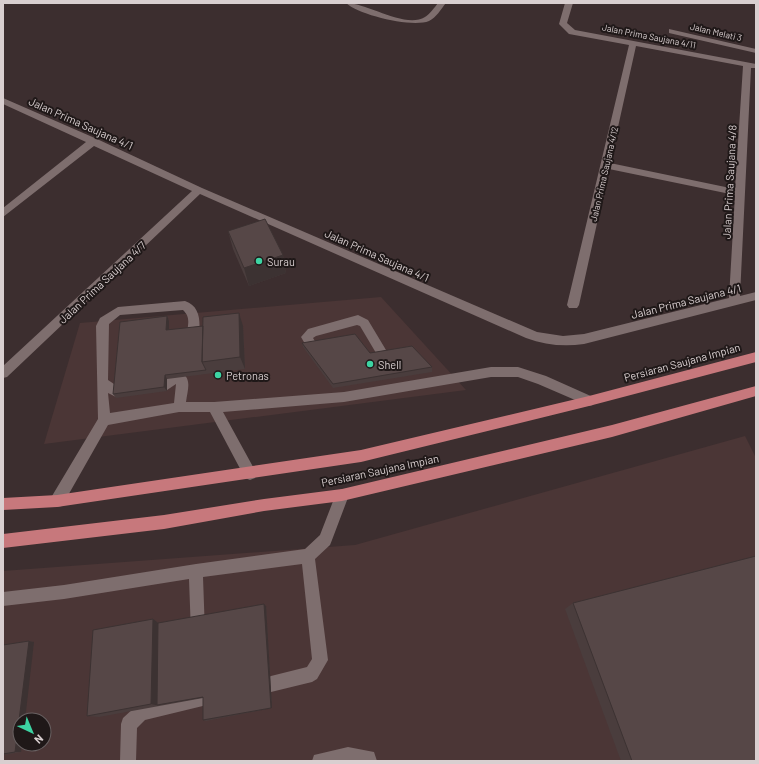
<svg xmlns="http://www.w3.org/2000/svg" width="759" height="764" font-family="Barlow,sans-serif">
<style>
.built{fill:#4b3636;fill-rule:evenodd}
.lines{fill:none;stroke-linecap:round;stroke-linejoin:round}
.lane{fill:#7e6e6e;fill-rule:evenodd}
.street{fill:#7e6e6e;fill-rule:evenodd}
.highway{fill:#c7787c;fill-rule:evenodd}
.wall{fill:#4a3d3d}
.shaded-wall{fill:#3c3232}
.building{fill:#564747;stroke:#3c3232}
.poi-dot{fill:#3dd4a3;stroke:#1f1818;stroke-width:1.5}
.labels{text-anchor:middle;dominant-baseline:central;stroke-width:4;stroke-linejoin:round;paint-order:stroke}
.far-street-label{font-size:9px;fill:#d9cfd0;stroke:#1f1818}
.street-label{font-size:11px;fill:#d9cfd0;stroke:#1f1818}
.poi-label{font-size:11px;fill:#d9cfd0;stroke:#1f1818;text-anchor:start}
</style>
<rect width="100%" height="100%" fill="#3c2e2f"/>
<path class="built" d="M381 297 466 390 44 444 80 323Z
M745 436 756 458V761H3V571L355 545ZM20 720H44V744H20Z"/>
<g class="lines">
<path class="lane" d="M185 301C203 307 200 327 198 342L196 345H188C182 334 195 321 183 310L120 315 109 324 108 380 120 388 122 392 120 396 116 397 108 393 110 413 174 403 176 384 167 390 163 389 161 385 173 372 177 371C193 376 188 388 186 402H214L344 392 491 367H518L546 376 593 397 595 401 593 405 589 406 538 384 518 377H491L344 402 223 412 257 474 255 478 250 480 245 478 210 412H179L108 425 62 506 57 507 52 506 50 501 52 496 98 419 96 326 100 318 118 307Z
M358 315 368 320 389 355 387 358 383 360 379 358 360 326 357 325 316 336 313 338 318 346 316 349 312 351 308 349 301 337 308 329Z
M342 489 347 491 349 495 332 540 330 545 315 559 328 660 317 679 312 682 271 692 266 689 263 684 266 679 271 676 307 667 312 659 302 564 203 577 205 633 203 638 198 640 193 638 191 633 189 579 64 599 3 606V592L64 585 196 564 305 549 320 535 337 491Z
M205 690 211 692 213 698 211 704 145 720 137 728 136 761H120L121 724 123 718 135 707 141 705Z"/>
<path class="street" d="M346 3C368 3 405 29 425 17 430 14 434 8 438 3H446C441 9 436 18 429 21 412 28 359 15 346 3Z
M565 3H573L567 23 575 30 756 64V68H751L740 296 756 292V300L584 344C564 347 545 345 526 338L200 194 7 377 3 378V366L192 191 94 146 3 217V208L86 142 3 104V98L97 139 202 188 537 332 563 336 584 334 729 298 735 195 609 169 579 305 577 308H569L567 305 629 45 569 34 559 24ZM636 46 743 66 735 189 610 163Z
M669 29 756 49V53L669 33Z
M348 747 374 752 377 761H312L314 755Z"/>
<path class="highway" d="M756 352V362L589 406 361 462 57 507 3 510V498L57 495 361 450 589 396Z
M756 386V396L612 437 342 501 264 511 164 529 3 548V534L164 515 264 499 342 489 612 425Z"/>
</g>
<path class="wall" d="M228 231 283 255 286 273 249 286 233 249Z
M167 316 169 321V330L243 326 245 369 167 379V391L116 398 113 394Z
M302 343 370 353 432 367V372L333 388 303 347Z
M573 603 756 761H621L565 609Z
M266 606 272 708 206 721 203 720V698L99 717 87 716 153 619 158 623Z
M29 641 34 642 20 744H22L21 752 3 755V645Z"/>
<path class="shaded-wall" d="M283 255 286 273 249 286 244 268Z
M239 313 243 326 245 369 240 357Z
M167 316 169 321V335L166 330Z
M165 375 167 379V391L164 387Z
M264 604 266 606 272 708H271Z
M153 619 161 625 157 705 160 706 151 704Z
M29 641 34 642 25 720H20V744H22L21 752H15Z"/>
<path class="building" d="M265 219 283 255 244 268 228 231Z
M239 313 240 357 202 362 203 317Z
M167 316 166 330 203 326 202 362 206 370 165 375 164 387 113 394 120 322Z
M355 334 370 353 412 346 432 367 333 384 302 343Z
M756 556V761H632L573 603Z
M264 604 271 708 203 720V697L157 705 158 623Z
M153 619 151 704 87 716 93 630Z
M29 641 15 752 3 754V645Z"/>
<g class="poi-dot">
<circle cx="259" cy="261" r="4"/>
<circle cx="370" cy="364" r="4"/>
<circle cx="218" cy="375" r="4"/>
</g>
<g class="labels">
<g class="far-street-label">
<text transform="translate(716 32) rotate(13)">Jalan Melati 3</text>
<text transform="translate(649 36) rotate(11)">Jalan Prima Saujana 4/11</text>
<text transform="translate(604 174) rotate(-77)">Jalan Prima Saujana 4/12</text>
</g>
<g class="street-label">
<text transform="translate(81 123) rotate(24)">Jalan Prima Saujana 4/1</text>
<text transform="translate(729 182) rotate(-87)">Jalan Prima Saujana 4/8</text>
<text transform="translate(377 255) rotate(24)">Jalan Prima Saujana 4/1</text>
<text transform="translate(102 282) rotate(-43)">Jalan Prima Saujana 4/7</text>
<text transform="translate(686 301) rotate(-14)">Jalan Prima Saujana 4/1</text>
<text transform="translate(682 362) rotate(-15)">Persiaran Saujana Impian</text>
<text transform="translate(380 470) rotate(-12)">Persiaran Saujana Impian</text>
</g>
<g class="poi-label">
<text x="267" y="261">Surau</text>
<text x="378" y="364">Shell</text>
<text x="226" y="375">Petronas</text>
</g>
</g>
<rect width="759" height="764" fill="none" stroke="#d9cfd0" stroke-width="8"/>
<g transform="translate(32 732) rotate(136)"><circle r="19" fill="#1f1818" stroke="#696162"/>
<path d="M0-3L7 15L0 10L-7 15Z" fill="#3dd4a3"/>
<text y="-6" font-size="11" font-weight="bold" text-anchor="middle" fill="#d9cfd0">N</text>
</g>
</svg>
